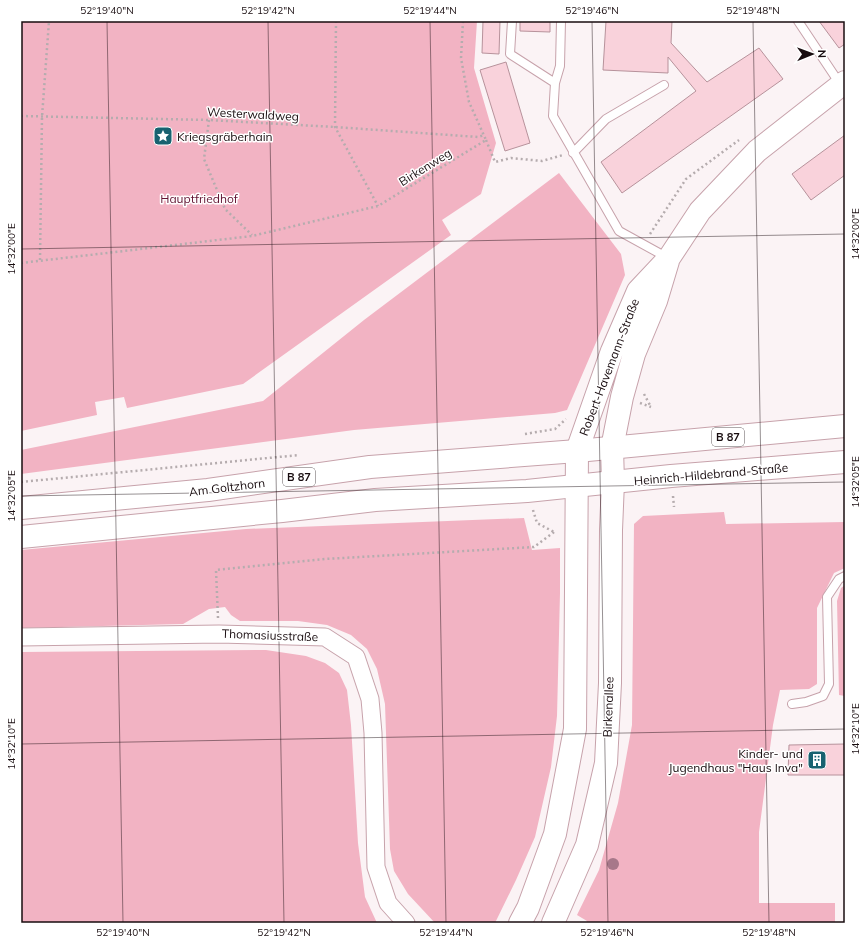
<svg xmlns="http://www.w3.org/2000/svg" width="866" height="944" font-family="Mulish,sans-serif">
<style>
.green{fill:#f2b3c3}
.building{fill:#f9d2db;stroke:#b7929b}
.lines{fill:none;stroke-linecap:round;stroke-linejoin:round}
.lane-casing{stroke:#c7a2ab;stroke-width:10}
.street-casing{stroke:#c7a2ab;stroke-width:19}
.secondary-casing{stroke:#c7a2ab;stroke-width:24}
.primary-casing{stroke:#c7a2ab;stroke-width:24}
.path{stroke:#b5acae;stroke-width:2.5;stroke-dasharray:2 3;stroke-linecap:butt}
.lane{stroke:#fff;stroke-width:8}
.street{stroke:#fff;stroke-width:17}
.secondary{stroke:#fff;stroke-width:22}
.primary{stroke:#fff;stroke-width:22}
.tree{fill:#a7788a}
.ticks{fill:none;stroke:#180c0f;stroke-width:1;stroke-opacity:0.45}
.labels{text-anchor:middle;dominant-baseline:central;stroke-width:3;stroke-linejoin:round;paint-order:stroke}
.shield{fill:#fff;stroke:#5d5557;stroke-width:1}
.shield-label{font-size:11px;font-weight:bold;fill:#180c0f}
.street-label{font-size:12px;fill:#180c0f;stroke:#fff}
.poi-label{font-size:12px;fill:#180c0f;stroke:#fff;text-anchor:start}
.park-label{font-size:12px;fill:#621332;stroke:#fff}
.neatline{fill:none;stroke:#180c0f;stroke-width:1.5}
.ticks-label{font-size:10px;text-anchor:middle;fill:#180c0f}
</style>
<rect width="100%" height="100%" fill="#fbf3f5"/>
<path class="green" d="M21 21H477L474 68 496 143 481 194 442 220 451 235 243 384 127 408 124 397 95 402 97 415 21 431Z
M559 173 621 254 625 275 567 410 555 413 354 430 21 474V450L263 401 364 320Z
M724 512 726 524 845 522V568L834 573 817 608V684L809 689 780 690 773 725 759 832V903H835V923H586L587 921 577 915 599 870 618 803 632 725 634 524 643 516Z
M524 518 532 550 560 548V593L557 716 551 767 535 837 516 880 495 923H435L408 894 394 871 390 849 385 704 377 669 367 649 351 635 327 625 298 621H240L231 615 225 607 209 609 183 624 21 628V550L246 529Z
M845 585V696L839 695 837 601 841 588Z
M266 650 306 656 325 663 339 673 347 690 351 725 358 843 365 897 377 923H21V652Z"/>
<path class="building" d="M483 21H500L499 54 482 53Z
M520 21H550V32L520 31Z
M606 21H672L671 43 707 82 759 48 783 79 622 193 601 162 696 91 668 57V73L603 70Z
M819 21H845V44L839 48Z
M506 62 530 143 505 151 480 70Z
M845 135V175L811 200 792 174Z
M845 744V775H788L789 745Z"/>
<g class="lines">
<defs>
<path id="lane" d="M512 21 510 54 555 83
M561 21 560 66 555 83 553 116 619 231 668 258
M798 21 840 84
M573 153 606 119 664 85
M792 704 806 702 823 696 829 684 827 597 839 579 845 576"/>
<path id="street" d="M21 637 219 634 325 637 356 657 370 699 373 733 376 867 388 903 406 923"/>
<path id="secondary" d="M520 923 528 908 555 834 575 729 577 451 612 351 638 291 669 258 700 211 757 151 845 82
M553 923 587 845 606 763 610 683 611 530 613 482 612 448 622 397 634 354 656 301 668 261"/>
<path id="primary" d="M21 508 208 490 370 467 577 451 845 426
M21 537 282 511 375 500 527 491 671 476 845 462"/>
</defs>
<use href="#lane" class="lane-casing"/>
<use href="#street" class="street-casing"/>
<use href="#secondary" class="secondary-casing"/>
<use href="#primary" class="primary-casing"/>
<path class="path" d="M336 21 335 127 378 206
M21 116 209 120 335 127 478 137 484 135
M209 120 204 159 225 209 252 235
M486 140 495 162 511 158 542 161 563 155
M650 234 686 179 739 140
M40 260 42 117 49 21
M21 263 252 236 378 206 486 140 469 102 461 58 463 21
M644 394 651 407
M640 403 651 407
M525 434 555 429 566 419
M21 482 299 455
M673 496 674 507
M533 510 537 523 554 532
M218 618 216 570 325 559 534 547 554 532"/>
<use href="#lane" class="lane"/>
<use href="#street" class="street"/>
<use href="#secondary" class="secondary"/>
<use href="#primary" class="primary"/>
</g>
<circle class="tree" cx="613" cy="864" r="6"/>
<path class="ticks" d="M107 21 123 923M268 21 284 923M430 21 446 923M592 21 608 923M753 21 769 923M21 249 845 234M21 496 845 482M21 744 845 729"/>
<defs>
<symbol id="sight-square" viewBox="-11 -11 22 22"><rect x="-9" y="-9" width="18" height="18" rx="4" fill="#186270" stroke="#fff"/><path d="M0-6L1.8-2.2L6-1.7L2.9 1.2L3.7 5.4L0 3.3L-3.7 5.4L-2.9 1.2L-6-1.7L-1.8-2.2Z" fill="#fff"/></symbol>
<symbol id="building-square" viewBox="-11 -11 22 22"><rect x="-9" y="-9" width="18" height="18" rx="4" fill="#186270" stroke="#fff"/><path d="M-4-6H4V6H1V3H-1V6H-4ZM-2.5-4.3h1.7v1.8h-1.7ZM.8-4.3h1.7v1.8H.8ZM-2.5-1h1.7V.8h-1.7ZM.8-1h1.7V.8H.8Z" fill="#fff"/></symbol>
</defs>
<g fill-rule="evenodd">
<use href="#sight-square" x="152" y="125" width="22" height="22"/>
<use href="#building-square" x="806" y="749" width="22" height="22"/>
</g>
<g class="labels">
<g class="shield">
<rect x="712" y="428" width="32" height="18" rx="3"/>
<rect x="283" y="468" width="32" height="18" rx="3"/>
</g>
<g class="shield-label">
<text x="728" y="437">B 87</text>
<text x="299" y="477">B 87</text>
</g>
<g class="street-label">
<text transform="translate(253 114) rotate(3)">Westerwaldweg</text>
<text transform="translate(425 167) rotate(-32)">Birkenweg</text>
<text transform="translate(609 367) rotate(-69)">Robert-Havemann-Straße</text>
<text transform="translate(711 474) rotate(-5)">Heinrich-Hildebrand-Straße</text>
<text transform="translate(227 487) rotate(-7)">Am Goltzhorn</text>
<text transform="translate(270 635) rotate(2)">Thomasiusstraße</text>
<text transform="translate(608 707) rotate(-88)">Birkenallee</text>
</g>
<g class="poi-label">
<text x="177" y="136">Kriegsgräberhain</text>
<text x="803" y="753" text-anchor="end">Kinder- und<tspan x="803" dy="14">Jugendhaus "Haus Inva"</tspan></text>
</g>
<g class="park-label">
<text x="199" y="198">Hauptfriedhof</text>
</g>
</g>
<rect width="866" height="944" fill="none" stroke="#ffffff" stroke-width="44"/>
<g transform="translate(812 54) rotate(89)" stroke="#ffffff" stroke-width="3" paint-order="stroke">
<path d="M0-3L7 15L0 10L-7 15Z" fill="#180c0f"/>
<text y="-6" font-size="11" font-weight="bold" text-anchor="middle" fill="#180c0f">N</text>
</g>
<rect x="22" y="22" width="822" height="900" class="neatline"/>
<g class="ticks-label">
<text x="107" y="14">52°19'40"N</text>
<text x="268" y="14">52°19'42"N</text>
<text x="430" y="14">52°19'44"N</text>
<text x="592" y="14">52°19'46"N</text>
<text x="753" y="14">52°19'48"N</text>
<text transform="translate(855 234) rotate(-90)" y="4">14°32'00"E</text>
<text transform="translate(11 249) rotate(-90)" y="4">14°32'00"E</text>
<text transform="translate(855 482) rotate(-90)" y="4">14°32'05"E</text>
<text transform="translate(11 496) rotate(-90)" y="4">14°32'05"E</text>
<text transform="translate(855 729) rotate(-90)" y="4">14°32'10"E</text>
<text transform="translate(11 744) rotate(-90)" y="4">14°32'10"E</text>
<text x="123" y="936">52°19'40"N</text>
<text x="284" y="936">52°19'42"N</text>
<text x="446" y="936">52°19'44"N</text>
<text x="607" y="936">52°19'46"N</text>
<text x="769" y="936">52°19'48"N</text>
</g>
</svg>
